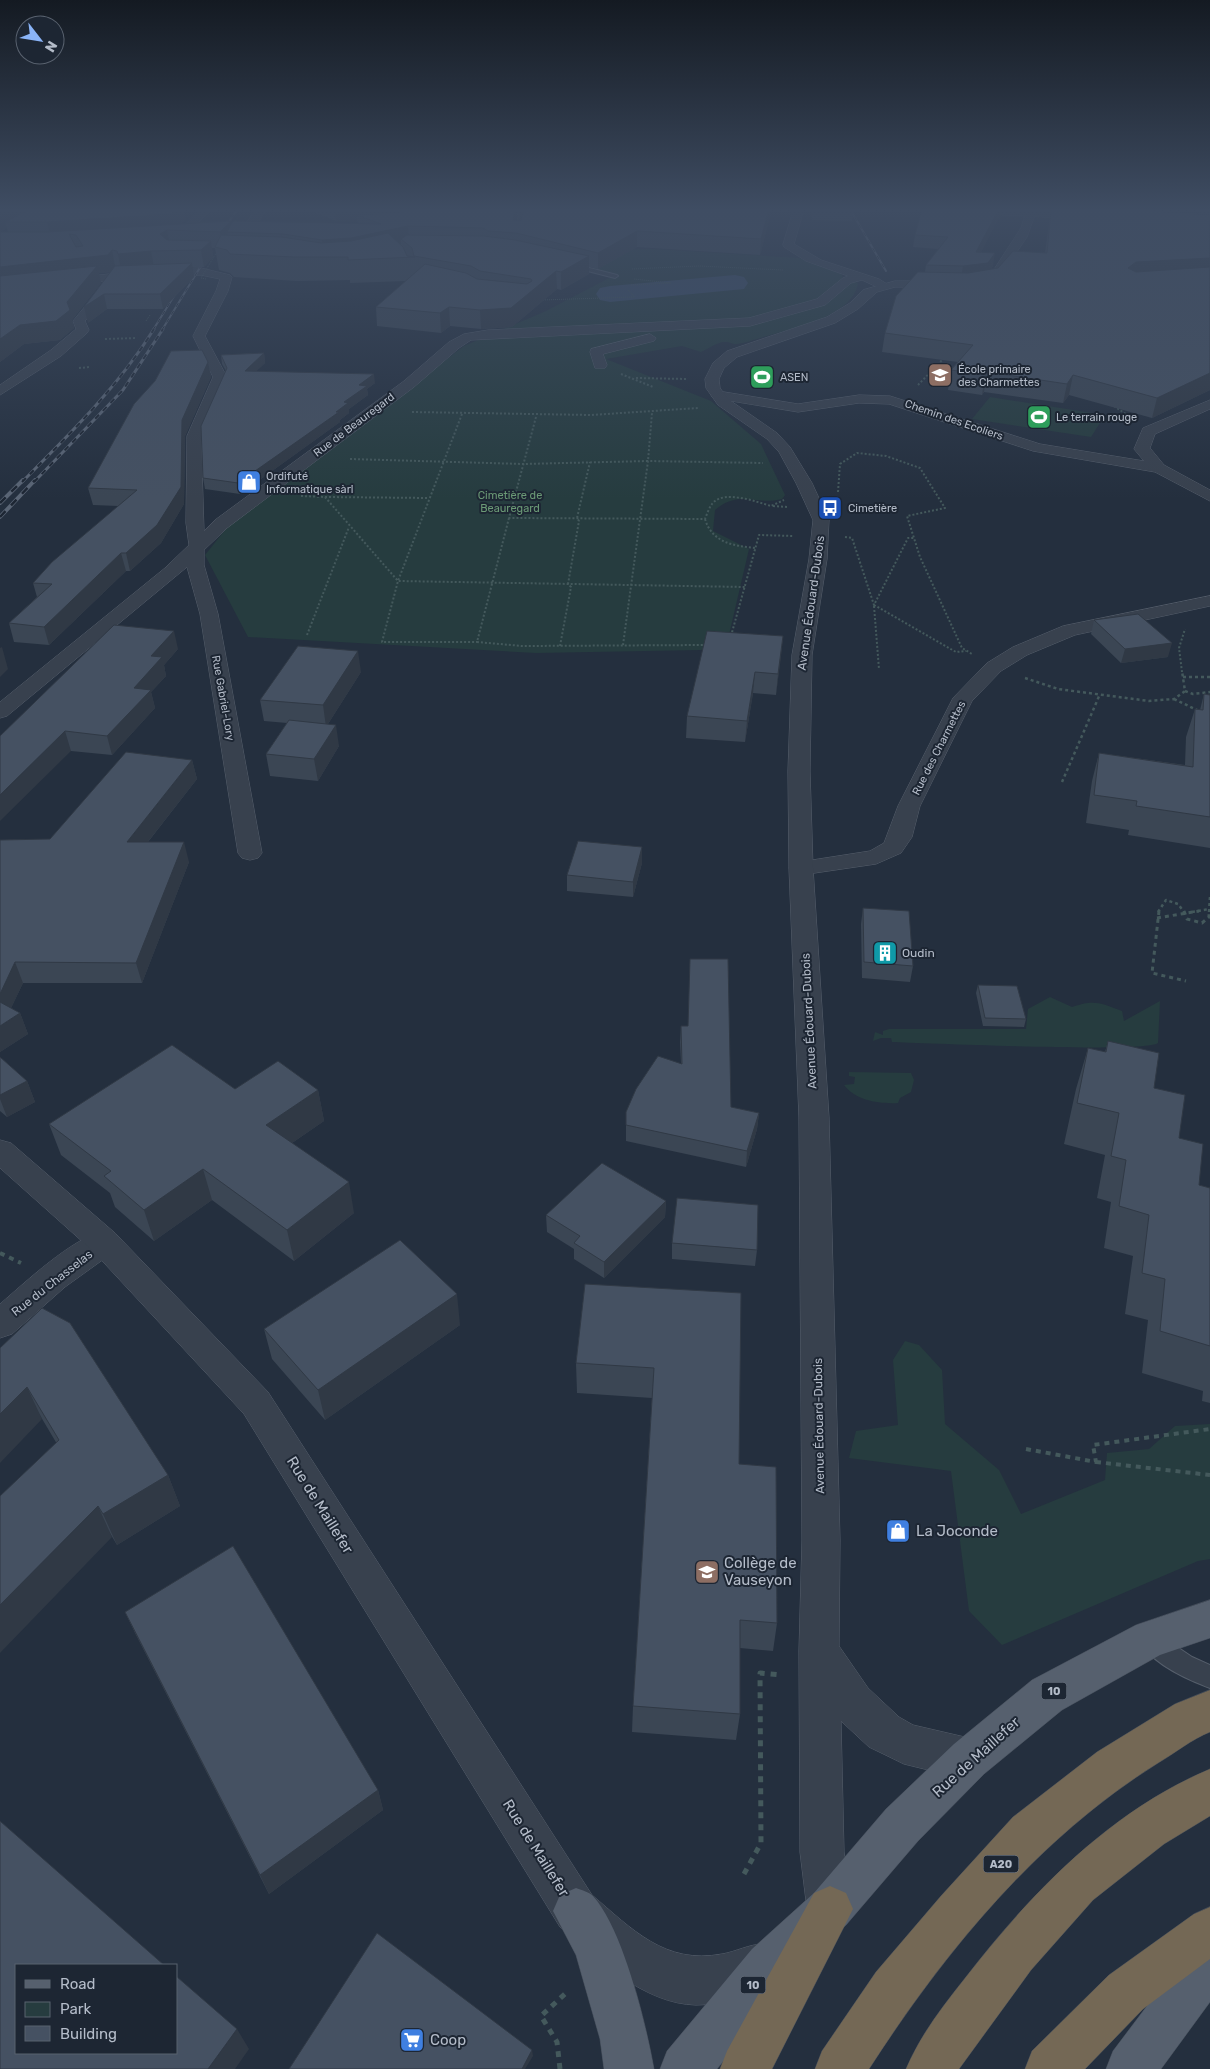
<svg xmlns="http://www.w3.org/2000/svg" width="1210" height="2069" font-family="Rubik,sans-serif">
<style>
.green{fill:#263c3f}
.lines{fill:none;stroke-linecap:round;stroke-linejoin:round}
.river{fill:#394c67;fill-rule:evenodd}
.service-casing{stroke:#565f6c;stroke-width:2}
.minor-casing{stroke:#565f6c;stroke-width:1}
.tertiary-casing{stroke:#565f6c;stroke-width:1}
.primary-casing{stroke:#414a57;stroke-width:1}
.motorway-casing{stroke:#434c59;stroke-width:1}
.path-far5{stroke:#44595c;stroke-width:1;stroke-dasharray:1 1;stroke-linecap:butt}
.path-far4{stroke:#44595c;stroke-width:2;stroke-dasharray:2 2;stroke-linecap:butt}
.path-far3{stroke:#44595c;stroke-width:2.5;stroke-dasharray:3 3;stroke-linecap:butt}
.path-far2{stroke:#44595c;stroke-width:3;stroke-dasharray:4 4;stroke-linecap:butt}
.path-far1{stroke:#44595c;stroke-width:4;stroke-dasharray:5 5;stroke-linecap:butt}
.path{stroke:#44595c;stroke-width:5;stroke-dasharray:6 6;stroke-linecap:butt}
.service{fill:#38414e;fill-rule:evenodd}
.minor{fill:#38414e;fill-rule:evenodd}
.tertiary{fill:#38414e;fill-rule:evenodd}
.primary{fill:#56606e;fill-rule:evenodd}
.motorway{fill:#746855;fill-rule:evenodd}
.rail-far2-casing{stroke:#5a6575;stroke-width:2}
.rail-far1-casing{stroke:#5a6575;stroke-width:3}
.rail-casing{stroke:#5a6575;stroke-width:4}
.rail-far2{stroke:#1d2633;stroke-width:1;stroke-dasharray:4.5;stroke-linecap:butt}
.rail-far1{stroke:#1d2633;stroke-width:2;stroke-dasharray:5.5;stroke-linecap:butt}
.rail{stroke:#1d2633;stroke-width:2.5;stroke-dasharray:8;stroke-linecap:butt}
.path-bridge{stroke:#44595c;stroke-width:1;stroke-dasharray:1 1;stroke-linecap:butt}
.wall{fill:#3b4654;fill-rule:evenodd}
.shaded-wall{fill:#303945}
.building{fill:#455162;stroke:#303945;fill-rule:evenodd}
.labels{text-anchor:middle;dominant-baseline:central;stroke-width:4;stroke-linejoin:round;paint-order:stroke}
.far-poi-label{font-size:11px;fill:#b4bcc9;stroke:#1d2633;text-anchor:start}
.far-street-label{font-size:11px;fill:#b4bcc9;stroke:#1d2633}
.far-park-label{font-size:11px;fill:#6b9a76;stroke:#1d2633}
.shield{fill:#1d2633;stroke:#878f9c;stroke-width:1}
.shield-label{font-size:11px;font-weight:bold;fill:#b4bcc9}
.street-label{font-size:12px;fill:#b4bcc9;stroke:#1d2633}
.poi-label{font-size:12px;fill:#b4bcc9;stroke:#1d2633;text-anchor:start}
.near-street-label{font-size:15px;fill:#b4bcc9;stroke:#1d2633}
.near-poi-label{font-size:15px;fill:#b4bcc9;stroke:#1d2633;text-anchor:start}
</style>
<rect width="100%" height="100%" fill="#242f3e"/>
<path class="green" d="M654 249 800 258 841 273 843 278 854 280 858 284C851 317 794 328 767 336 758 338 747 343 737 344 733 345 730 342 726 342 718 341 708 349 701 352L682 346 606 359 711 401 761 444 785 495 782 499C755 506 740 489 715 510L713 531 749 549 728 639 701 650 536 653 248 637 205 555 229 525 464 346 546 311 611 277 519 250Z
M990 397 1105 415 1091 437 972 419Z
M1050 997 1072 1007C1094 999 1101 1003 1122 1011L1124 1021 1160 1001 1158 1043C1148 1053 923 1043 892 1042L891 1038H881L873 1041 875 1032 883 1035V1031L889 1029H1026L1028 1009Z
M849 1072 911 1073 914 1080 911 1092 900 1098 898 1103C880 1104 856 1101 844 1085L854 1084 855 1077 849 1076Z
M905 1341 919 1345 942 1370 945 1424 999 1470 1021 1514 1105 1480 1107 1453 1149 1449 1175 1426 1210 1424V1559L1198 1561 1002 1645 969 1611 951 1471 849 1458 856 1431 898 1425 893 1360Z"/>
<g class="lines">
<path class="river" d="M735 275 744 277 748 283 744 289 610 302 600 300 596 294 600 288 610 286Z"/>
<defs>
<path id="service" d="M510 209H517L525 214 520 235 515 234 519 215Z
M570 263 617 275 618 276 615 278 568 266Z
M1152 1630 1192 1657 1210 1665V1688C1189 1680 1150 1663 1141 1641L1144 1633Z"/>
<path id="minor" d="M201 209H212L195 226 190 236H182L181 234 187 223Z
M256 209H266L253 232 276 234V238C265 241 246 241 242 230Z
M794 209H804L794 244 821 260 879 279 887 284V288H879L862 280 851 283 825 305 750 326 471 340 459 348 414 387 227 528 204 550V565L218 614 262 853 258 858 250 860 242 858 238 853 200 614 187 567 7 716 0 718V702L165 568 189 545 186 523 187 436 213 377 193 336 216 291 220 279 201 275 154 276 0 292V286L154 269 201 268 230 275 232 277 228 291 205 336 227 377 201 436 204 531 215 520 404 381 449 342 464 334 488 330 749 318 817 299 843 278 848 276 806 261 784 247 783 245Z
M943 209H1007L1086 213 1091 216 1086 219 948 212Z
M109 281 115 284 85 321 89 330 87 333 61 356 0 395V385L51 350 76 329 73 321 105 282Z
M650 334 656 338 654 341 603 354 607 365 605 368H595L590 352 591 349Z
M718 391 798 404 859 395 890 396 1040 444 1144 461 1134 449 1143 428 1210 400V409L1155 434 1150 448 1164 465 1210 490V501L1155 472 1033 451 889 404 859 403 798 412 713 398 711 395 713 392Z
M1210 596V606L1075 635 1027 655 1001 671 972 701 920 806 912 837 901 853 876 864 801 875 793 873 789 868 793 863 870 851 884 843 898 806 953 698 987 663 1013 647 1063 626Z
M104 1230 115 1233 120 1242 115 1251 65 1287 12 1334 0 1338V1304C28 1280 69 1241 104 1230Z"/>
<path id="tertiary" d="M1027 209H1037L1027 237 997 281 985 283 983 281 989 277 1021 228Z
M895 281H944L950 284 944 287H895L877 292 858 309 835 323 737 357 724 368 719 379 720 388 728 399 777 433 790 447 812 483 829 520 827 559 812 655 810 771 813 868 829 1118 840 1540 839 1646 868 1688 899 1717 913 1725 969 1738 984 1744 990 1759 984 1774 969 1780 904 1764 869 1747 841 1721 844 1852 853 1909 846 1925 830 1932 814 1925 807 1909 800 1852 799 1651 802 1540 799 1118 789 868 788 771 792 655 809 559 813 520 796 483 779 452 767 439 718 405 706 388 705 379 713 363 727 351 827 317 850 303 863 290Z
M0 1140 11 1143 115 1233 268 1392 592 1895C632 1929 665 1965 722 1954 735 1952 750 1944 763 1944 768 1943 776 1948 781 1950L788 1967 781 1984C754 1995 725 2005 696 2005 645 2004 596 1959 560 1927L244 1414 93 1251 0 1168Z"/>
<path id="primary" d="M1210 1600V1638L1160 1655 1062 1710 984 1774 918 1841 846 1925 786 1983 717 2069H660L667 2051 752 1949 814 1893 886 1809 954 1744 1032 1680 1136 1625Z
M576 1888C581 1890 589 1892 593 1896 623 1929 646 2024 654 2069H604L600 2039 576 1955 553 1911 560 1895Z
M1210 1938V2002L1161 2069H1106L1113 2051 1193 1945Z"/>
<path id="motorway" d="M1210 1690V1732C1192 1739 1175 1753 1158 1763 1038 1838 945 1951 869 2069H815L822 2051 876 1972 941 1896 1013 1817 1097 1752 1175 1704Z
M1210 1769V1816L1164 1844 1093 1900 1031 1970 959 2069H906C921 2034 943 2006 966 1977 1031 1893 1110 1811 1210 1769Z
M830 1886 846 1893 853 1909 772 2069H720L727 2051 814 1893Z
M1210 1907V1959L1143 2009 1085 2069H1025L1032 2051 1109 1975 1194 1914Z"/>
</defs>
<use href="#service" class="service-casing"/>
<use href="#minor" class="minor-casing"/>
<use href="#tertiary" class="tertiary-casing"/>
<use href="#primary" class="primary-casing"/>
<use href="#motorway" class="motorway-casing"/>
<path class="path-far5" d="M632 269 699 266 783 270
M631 285 671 283 634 279
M628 290 635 297
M541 300 634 297
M146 321 150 315"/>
<path class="path-far4" d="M105 339 137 338
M79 368 90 367
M621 374 653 387
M636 378 687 379
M918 385 945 357
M1114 406 1130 417
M412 412 591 415 698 408
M462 414 398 581 382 642H477
M536 417 509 518 705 519C707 514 709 508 712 504 723 489 757 502 771 506L784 500
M350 459 523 464 648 461 652 413
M838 492 840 464 857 453 886 456 920 468 945 508 907 516 920 557 962 648 972 654
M301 496 325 497 398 581 745 587
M325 497 428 498
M773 506 787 507
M509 518 477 642 522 646 707 645
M705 519C712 543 734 546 756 548
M845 537 852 538 874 605 908 538H914
M874 605 956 652 966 651
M874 606 879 669
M307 635 349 527
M731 636 759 535 794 536
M623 645 648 461 763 463
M560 646 571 587 568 584 579 521 577 518 590 462
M1182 672 1179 648 1185 629"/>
<path class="path-far3" d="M1183 677H1210
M1025 678 1058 689 1149 701 1174 699 1185 691 1182 671
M1185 691 1193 694 1210 692
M1174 699 1197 710
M1062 782 1100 694
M1158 912 1166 900 1178 904 1184 912
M1192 912 1209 909
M1209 912 1210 896"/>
<path class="path-far2" d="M1159 911 1152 973 1186 981
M1184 911 1187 919 1202 923 1209 917V911
M1157 918 1199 911"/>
<path class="path-far1" d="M0 1253 21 1263
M1026 1449 1096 1462 1093 1445 1210 1429
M1096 1462 1210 1475"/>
<path class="path" d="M744 1874 761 1843 760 1673 781 1675
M560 2069 557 2042 541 2016 567 1992"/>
<use href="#service" class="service"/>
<use href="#minor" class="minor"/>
<use href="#tertiary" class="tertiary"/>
<use href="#primary" class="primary"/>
<use href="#motorway" class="motorway"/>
<defs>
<path id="rail-far2" d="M850 209 886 271
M221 233 238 209
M153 330 179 288
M162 330 207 256"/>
<path id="rail-far1" d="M22 482C70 434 118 387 154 329
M34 482 123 390 163 329"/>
<path id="rail" d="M0 503 23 480
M0 517 35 480"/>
</defs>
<use href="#rail-far2" class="rail-far2-casing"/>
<use href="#rail-far1" class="rail-far1-casing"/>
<use href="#rail" class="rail-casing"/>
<use href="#rail-far2" class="rail-far2"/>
<use href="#rail-far1" class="rail-far1"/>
<use href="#rail" class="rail"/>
<path class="path-bridge" d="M206 279 201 278 218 250"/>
</g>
<path class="wall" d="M0 209H187L184 211 186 219 180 224 231 221V223L358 224 357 220 336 221 307 209H517L516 220H521L523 211 520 209H772L760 255 637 247 598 269 589 267V274L561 290 557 289 512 327 481 329 450 326 441 333 377 326 376 307 406 281 350 283V280L297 281 234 277 230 273 219 270 215 248H212L213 257 204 267H192L194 277 163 309H107L88 323 111 272 99 273 101 283 72 320 74 328 60 340 24 344 0 362ZM7 228 8 232H0Z
M811 209H853L852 221 812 220Z
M922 209H1000L999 217 981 252 993 266 991 269 998 268 1045 253 1051 209H1126L1200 214 1198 209H1210V390L1152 418 1069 395 1063 403 984 392 982 395 948 390 951 370 958 362 882 352 885 333 925 272 926 265 938 249 913 247 915 235Z
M264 353 265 363 256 371 375 383 367 389 368 395 349 409V413L340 420V422L240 494 205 489 203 478 226 371 222 364 221 355Z
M208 362 211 377 185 436 184 504 161 543 130 571H126L49 645 14 642 9 623 37 597 33 583 118 506 93 505 88 488Z
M1094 620 1168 657 1121 663 1091 634Z
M783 636 776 695 753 693 745 742 686 738 687 716Z
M178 649 164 665 166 676 151 692 155 708 112 755 71 751 0 736Z
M361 672 328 724 339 746 318 781 270 776 266 754 287 723 264 721 260 700Z
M1204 694 1210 695V848L1128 835 1129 830 1086 823 1092 781 1099 753 1185 765 1186 737 1195 709 1200 710Z
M192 760 197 779 148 842 189 862 142 983H23L11 1008 20 1013 28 1034 0 1052V840L50 839Z
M642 847V863L633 897 567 891V875Z
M863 908 913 966 910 982 862 978 861 924Z
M978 985 1026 1019 1024 1027 983 1026 976 993Z
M681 1026 731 1107 759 1113 757 1129 746 1167 626 1141V1112L681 1063 680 1042Z
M1108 1041 1154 1088 1179 1138 1199 1185 1210 1188V1403L1202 1401 1203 1391 1142 1373 1148 1320 1125 1314 1133 1256 1104 1248 1111 1202 1097 1198 1105 1155 1064 1144 1076 1089 1088 1048 1105 1052Z
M0 1057 27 1081 35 1102 7 1117 0 1111Z
M235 1089 318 1090 324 1121 292 1143 354 1213 294 1261 212 1200 154 1241 115 1207 110 1193 61 1155 49 1124Z
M666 1201 665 1217 604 1278 574 1259V1249L547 1232 546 1215Z
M672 1243 757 1250 755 1266 672 1259Z
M585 1284 739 1464 777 1623 773 1651 740 1648V1714L736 1740 632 1732 633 1706 652 1398 577 1393 576 1363Z
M460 1325 325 1420 272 1359 264 1329Z
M0 1348 168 1475 180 1506 117 1545Z
M125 1612 378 1790 383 1810 269 1894 135 1633Z"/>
<path class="shaded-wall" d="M10 209H44L5 222 7 228 0 232V214Z
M167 209H187L184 211 186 219 174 230H167L170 246 76 235 69 234 51 238 47 222Z
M335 209H469L357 215V220L336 221Z
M515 209H517V216L513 235V220Z
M769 209H772L760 255 761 239Z
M999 209H1000L999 217 975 264 995 253 993 266 986 276 961 279 963 266 976 252Z
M231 221 233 233 227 232 228 242 223 248 220 232Z
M408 226 409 242 401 239V244L353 254 324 256 322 240Z
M637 231V247L598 269V253Z
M211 241 213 257 204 267 201 250Z
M112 250 115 266 111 272 99 273 101 283 72 320 74 328 60 340 24 344 0 362V339L20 325 0 285V267Z
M151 251 154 267 121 271 118 254Z
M589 256V274L561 290V272Z
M1210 258V274L1132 279 1128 268 1136 262Z
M192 263 194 277 163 309 160 294Z
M556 271 557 289 512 327 481 329 480 310Z
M104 294 107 309 88 323 84 307Z
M449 307 450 326 441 333 440 313Z
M264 353 265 363 247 380 245 371Z
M208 362 211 377 185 436 184 504 161 543 130 571 126 553 182 420Z
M987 372 984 392 982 395 985 375Z
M1210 373V390L1152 418 1157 398Z
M374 374 375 383 367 389 368 395 349 409V413L340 420V422L240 494 238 483 336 412 359 385Z
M1073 375 1069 395 1063 403 1067 384Z
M121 553 126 571 49 645 44 627Z
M174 631 178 649 164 665 166 676 151 692 155 708 112 755 107 736 151 656Z
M783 636 781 657 776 695 778 674Z
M1172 643 1168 657 1121 663 1125 649Z
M2 647 8 669 0 677V648Z
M358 651 361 672 326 727 323 705Z
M755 672 753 693 745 742 747 721Z
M336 725 339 746 318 781 314 759Z
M65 731 71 751 0 821V795Z
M192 760 197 779 132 862 127 842Z
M184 842 189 862 142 983 136 963Z
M642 847V863L633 897V882Z
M15 962 23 983 5 1021 0 1008V994Z
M20 1013 28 1034 0 1052V1026Z
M27 1081 35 1102 7 1117 0 1099V1095Z
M318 1090 324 1121 273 1156 266 1125Z
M759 1113 757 1129 746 1167 747 1151Z
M203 1169 212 1200 154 1241 144 1210Z
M349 1182 354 1213 294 1261 287 1230Z
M666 1201 665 1217 604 1278V1262Z
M457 1294 460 1325 325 1420 318 1390Z
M27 1387 42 1419 0 1463V1414Z
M168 1475 180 1506 117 1545 103 1514Z
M98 1506 112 1537 0 1653V1605Z
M378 1790 383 1810 269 1894 260 1875Z
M237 2029 249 2049 235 2069H208Z
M532 2050 533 2056 525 2069H522Z"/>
<path class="building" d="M0 209H10L0 214Z
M30 209H177L171 214 47 222H5Z
M421 209H515L513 220H521L524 209H769L761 239 637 231 598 253 516 233 488 231 483 228 408 226 351 238 322 240 283 234 227 232 232 222 235 221 381 224 357 215 392 213Z
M922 209H999L976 252 995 253 988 263 963 266 926 265 948 237 915 235Z
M1051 209H1126L1209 215 1208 212H1210V258L1136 262 1128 268 1136 272 1210 267V373L1157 398 1073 375 1067 384 987 372 985 375 951 370 973 345 885 333 896 296 918 272 968 273 998 268 1013 251 1047 253Z
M231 221 220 232 167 230 160 234 167 240 211 241 201 250 151 251 118 254 117 251 112 250 108 255 0 267V232H47ZM69 234 76 235 83 246 76 247Z
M388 233 403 247 407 256 415 257 348 260V257H294L230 254 227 250 215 247 221 235 282 237 321 243 351 241Z
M407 235 484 236 515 240 589 256 561 272 556 271 511 308 480 310 449 307 440 313 376 307 425 264 466 273 477 279 527 284 532 281 531 279 480 271 471 266 414 256 412 248 401 239Z
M192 263 160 294H104L84 307 115 266Z
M97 266 67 302 70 310 56 321 20 325 0 339V276Z
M202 350 208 362 182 420 181 487 157 525 126 553H121L44 627 9 623 52 584 33 583 52 562 137 490 88 488 134 404 155 381 171 351Z
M264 353 245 371 374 374 359 385 367 386 344 402 348 403 336 412H339L238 483 203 478 201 426 227 368 221 355Z
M1138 614 1172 643 1125 649 1094 620Z
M114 625 174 631 151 656 162 657 134 688 151 690 107 736 65 731 0 795V736Z
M707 631 783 636 778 674 755 672 747 721 687 716Z
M298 646 358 651 323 705 260 700Z
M1204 694 1210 695V817L1136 806 1137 801 1094 795 1099 753 1193 767 1195 709 1203 710Z
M289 720 336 725 314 759 266 754Z
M126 752 192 760 127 842H184L136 963 15 962 0 994V840L50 839Z
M578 841 642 847 633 882 567 875Z
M863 908 909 911 913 966 864 962Z
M690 959H728L731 1107 759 1113 747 1151 626 1125V1112L636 1089 658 1056 682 1064 681 1026H688Z
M978 985 1017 986 1026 1019 985 1018Z
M0 1002 20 1013 0 1026Z
M1108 1041 1159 1053 1154 1088 1185 1095 1179 1138 1203 1144 1199 1185 1210 1188V1346L1160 1331 1165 1279 1142 1273 1149 1215 1119 1206 1126 1160 1111 1156 1119 1113 1077 1103 1088 1048 1106 1052Z
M172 1045 235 1089 278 1061 318 1090 266 1125 349 1182 287 1230 203 1169 144 1210 104 1176 111 1171 49 1124Z
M0 1057 27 1081 0 1095Z
M602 1163 666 1201 604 1262 574 1243 580 1236 546 1215Z
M677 1198 758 1205 757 1250 672 1243Z
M400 1240 457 1294 318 1390 264 1329Z
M585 1284 741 1293 739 1464 776 1467 777 1623 740 1620V1714L633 1706 654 1368 576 1363Z
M42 1308 70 1323 168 1475 103 1514 98 1506 0 1605V1496L59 1440 27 1387 0 1414V1348Z
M233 1546 378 1790 260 1875 125 1612Z
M0 1821 164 1965H16V2053H176V1976L237 2029 208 2069H0Z
M377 1933 532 2050 522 2069H289Z"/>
<linearGradient id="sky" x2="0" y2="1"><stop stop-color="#141a22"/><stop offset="0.42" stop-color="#3f4d63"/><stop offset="1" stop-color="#3f4d63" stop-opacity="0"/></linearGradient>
<rect width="1210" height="499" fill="url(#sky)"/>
<defs>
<symbol id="school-square" viewBox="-11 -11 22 22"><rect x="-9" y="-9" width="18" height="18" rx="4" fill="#8d6e63" stroke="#1d2633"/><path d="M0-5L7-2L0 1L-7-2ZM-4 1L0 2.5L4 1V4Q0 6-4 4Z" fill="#fff"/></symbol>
<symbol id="stadium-square" viewBox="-11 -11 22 22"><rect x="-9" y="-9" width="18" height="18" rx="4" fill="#2e9e5b" stroke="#1d2633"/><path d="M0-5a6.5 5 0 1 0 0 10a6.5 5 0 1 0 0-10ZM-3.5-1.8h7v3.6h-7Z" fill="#fff"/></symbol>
<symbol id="shop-square" viewBox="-11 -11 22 22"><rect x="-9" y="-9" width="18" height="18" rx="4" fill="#3f7fe0" stroke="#1d2633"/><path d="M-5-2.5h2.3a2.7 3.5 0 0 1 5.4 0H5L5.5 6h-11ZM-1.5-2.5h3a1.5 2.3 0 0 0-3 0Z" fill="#fff"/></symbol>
<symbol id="bus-square" viewBox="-11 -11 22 22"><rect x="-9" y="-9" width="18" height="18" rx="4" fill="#1a4fb4" stroke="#1d2633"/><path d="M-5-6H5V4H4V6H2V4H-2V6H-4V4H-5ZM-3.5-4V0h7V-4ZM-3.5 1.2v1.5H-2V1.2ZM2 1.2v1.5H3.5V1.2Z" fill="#fff"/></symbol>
<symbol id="building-square" viewBox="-11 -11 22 22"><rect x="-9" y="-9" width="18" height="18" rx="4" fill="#0f9aa8" stroke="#1d2633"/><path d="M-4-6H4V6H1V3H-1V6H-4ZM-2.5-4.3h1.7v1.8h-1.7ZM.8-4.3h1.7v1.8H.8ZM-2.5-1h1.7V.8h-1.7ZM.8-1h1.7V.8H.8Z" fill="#fff"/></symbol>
<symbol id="supermarket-square" viewBox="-11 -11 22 22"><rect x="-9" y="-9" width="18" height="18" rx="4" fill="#3f7fe0" stroke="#1d2633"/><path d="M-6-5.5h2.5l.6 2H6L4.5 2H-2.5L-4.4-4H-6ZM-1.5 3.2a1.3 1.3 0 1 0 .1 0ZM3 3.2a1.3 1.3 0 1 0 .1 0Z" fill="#fff"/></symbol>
</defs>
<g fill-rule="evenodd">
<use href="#school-square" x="926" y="361" width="28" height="28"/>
<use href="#stadium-square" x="748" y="363" width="28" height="28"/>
<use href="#stadium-square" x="1025" y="403" width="28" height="28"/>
<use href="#shop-square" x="235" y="468" width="28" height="28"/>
<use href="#bus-square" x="816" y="494" width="28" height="28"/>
<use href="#building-square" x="871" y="939" width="28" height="28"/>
<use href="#shop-square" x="884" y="1517" width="28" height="28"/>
<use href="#school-square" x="693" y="1558" width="28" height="28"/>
<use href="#supermarket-square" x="398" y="2026" width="28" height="28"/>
</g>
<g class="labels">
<g class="far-poi-label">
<text x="958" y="369">École primaire<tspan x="958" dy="13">des Charmettes</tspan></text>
<text x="780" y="377">ASEN</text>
<text x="1056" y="417">Le terrain rouge</text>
<text x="266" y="476">Ordifuté<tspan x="266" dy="13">Informatique sàrl</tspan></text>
<text x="848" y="508">Cimetière</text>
</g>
<g class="far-street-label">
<text transform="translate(954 420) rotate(19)">Chemin des Ecoliers</text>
<text transform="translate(354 425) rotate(-37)">Rue de Beauregard</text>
<text transform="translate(223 698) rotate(80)">Rue Gabriel-Lory</text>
<text transform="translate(939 748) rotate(-63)">Rue des Charmettes</text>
</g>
<g class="far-park-label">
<text x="510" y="495">Cimetière de<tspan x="510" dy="13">Beauregard</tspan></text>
</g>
<g class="shield">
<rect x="1041.5" y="1682.5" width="25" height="17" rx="4"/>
<rect x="983.5" y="1855.5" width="35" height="17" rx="4"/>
<rect x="740.5" y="1976.5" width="25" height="17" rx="4"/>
</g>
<g class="shield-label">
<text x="1054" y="1691">10</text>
<text x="1001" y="1864">A20</text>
<text x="753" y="1985">10</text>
</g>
<g class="street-label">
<text transform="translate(811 603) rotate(-82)">Avenue Édouard-Dubois</text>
<text transform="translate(809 1021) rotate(-93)">Avenue Édouard-Dubois</text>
<text transform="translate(52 1283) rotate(-38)">Rue du Chasselas</text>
<text transform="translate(819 1426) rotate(-91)">Avenue Édouard-Dubois</text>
</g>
<g class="poi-label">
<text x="902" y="953">Oudin</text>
</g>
<g class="near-street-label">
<text transform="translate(320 1505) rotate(58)">Rue de Maillefer</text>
<text transform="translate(976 1757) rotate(-42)">Rue de Maillefer</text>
<text transform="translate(536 1848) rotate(58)">Rue de Maillefer</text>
</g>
<g class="near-poi-label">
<text x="916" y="1531">La Joconde</text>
<text x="724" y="1563">Collège de<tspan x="724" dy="17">Vauseyon</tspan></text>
<text x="430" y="2040">Coop</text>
</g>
</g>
<rect x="15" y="1964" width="162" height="90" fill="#1d2633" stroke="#59626f"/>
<rect x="25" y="1980" width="25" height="8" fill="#56606e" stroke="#59626f"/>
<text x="60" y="1989" font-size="15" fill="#b4bcc9">Road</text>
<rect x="25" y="2002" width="25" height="15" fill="#263c3f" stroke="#59626f"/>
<text x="60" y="2014" font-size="15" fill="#b4bcc9">Park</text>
<rect x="25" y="2026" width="25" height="15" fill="#455162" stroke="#59626f"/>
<text x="60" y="2039" font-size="15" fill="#b4bcc9">Building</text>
<g transform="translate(40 40) rotate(121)"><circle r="24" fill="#1d2633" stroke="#59626f"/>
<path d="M0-4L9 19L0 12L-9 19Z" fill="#8ab4f8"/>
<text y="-8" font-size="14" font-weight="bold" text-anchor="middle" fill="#b4bcc9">N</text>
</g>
</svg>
